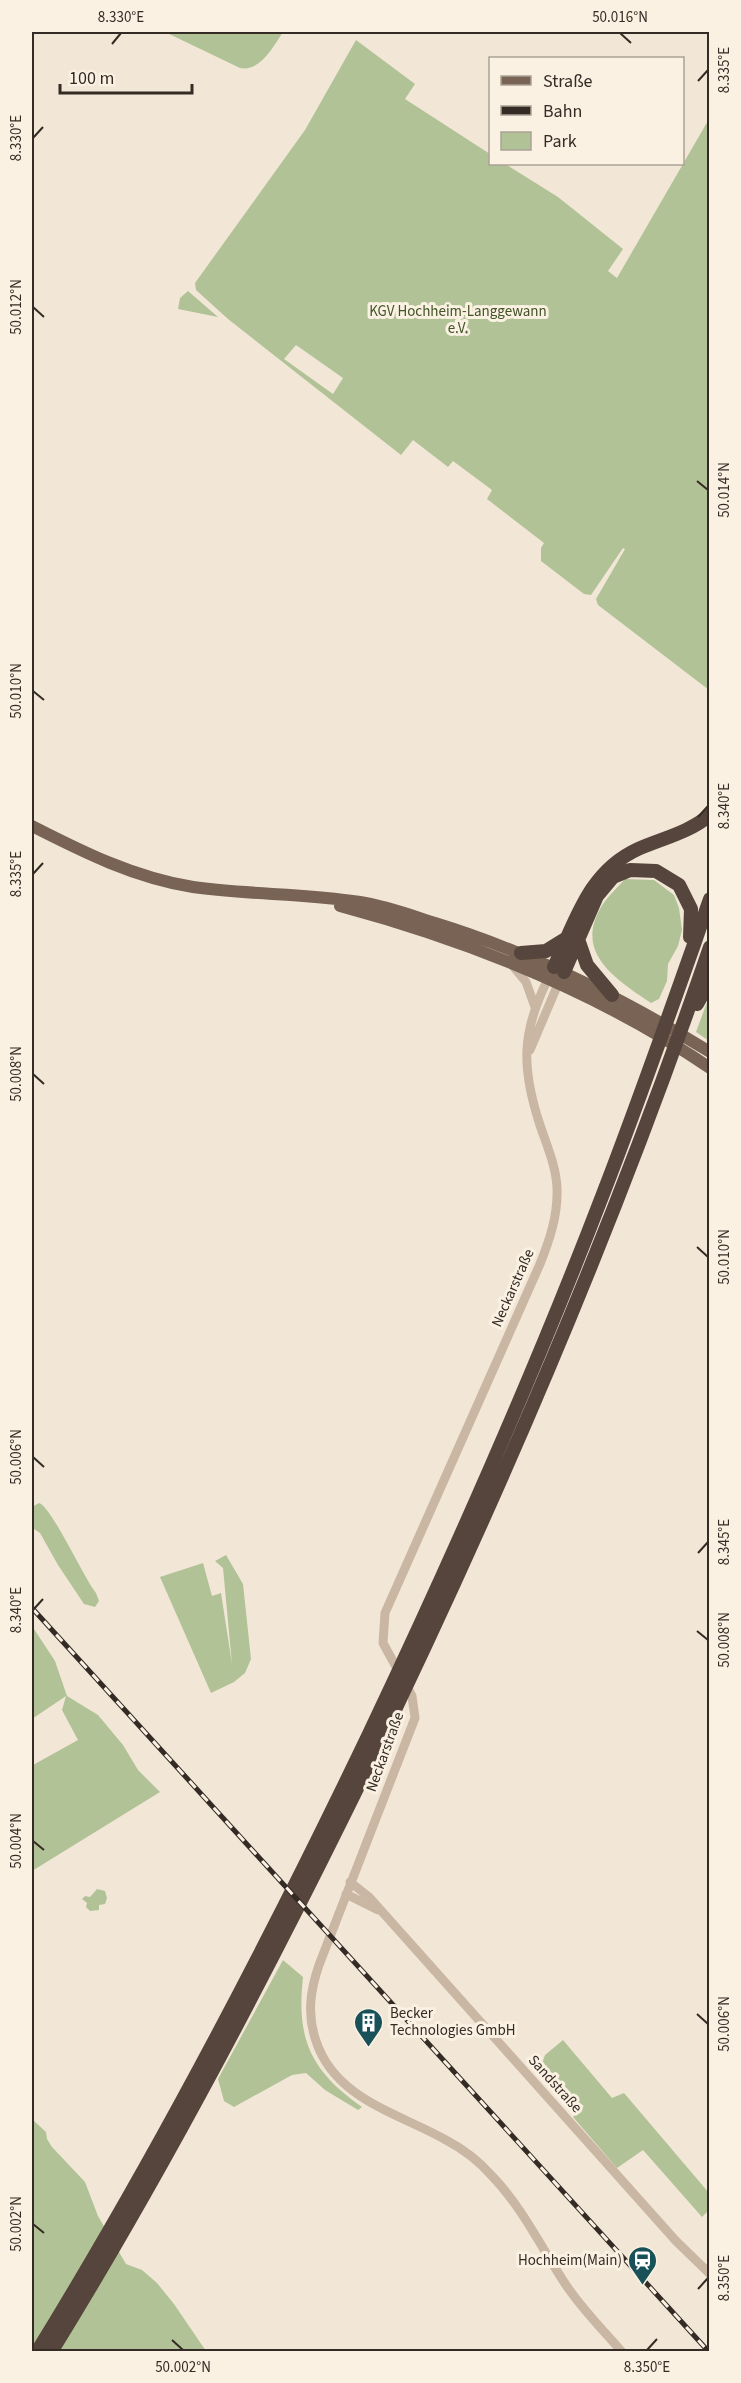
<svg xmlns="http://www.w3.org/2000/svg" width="741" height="2383" font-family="'Source Sans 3',sans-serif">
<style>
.green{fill:#b1c296;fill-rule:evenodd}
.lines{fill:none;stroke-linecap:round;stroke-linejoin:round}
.minor{stroke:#cab7a3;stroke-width:9}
.major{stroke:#786355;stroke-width:12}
.highway{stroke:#56453c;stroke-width:14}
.rail-casing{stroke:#352b25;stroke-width:5}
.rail{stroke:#faf1e3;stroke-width:3;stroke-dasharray:9;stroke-linecap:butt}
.ticks{fill:none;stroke:#352b25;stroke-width:2}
.labels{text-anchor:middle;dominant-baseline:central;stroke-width:6;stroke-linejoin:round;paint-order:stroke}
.park-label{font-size:15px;fill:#425428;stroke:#faf1e3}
.street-label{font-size:15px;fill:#352b25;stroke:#faf1e3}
.poi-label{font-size:15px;fill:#352b25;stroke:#faf1e3;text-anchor:start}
.neatline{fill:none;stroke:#352b25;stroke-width:2}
.ticks-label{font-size:15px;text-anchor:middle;fill:#352b25}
</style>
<rect width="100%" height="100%" fill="#f2e7d7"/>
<path class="green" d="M165 32H283C273 47 260 72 240 68Z
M356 40 415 84 405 99 490 154V164H505L558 197 623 249 608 271 617 278 709 119V690L598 605 596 599 625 549 623 548 591 595 584 594 541 561V548L544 543 487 499 492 490 453 461 448 467 413 440 401 455 228 319 196 290 195 283 305 130ZM296 345 343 378 333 394 284 359Z
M188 291 218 317 178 309 180 298Z
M625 879 654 880 674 895 679 908 682 930 678 946 668 964 667 981 659 999 651 1003C615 979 572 952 603 904 609 895 618 887 625 879Z
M709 997V1041L696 1032Z
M39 1503C51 1506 84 1578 96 1593L99 1601 95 1607 84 1604 58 1565 40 1533 34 1529 32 1507Z
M226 1555 243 1584 251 1659 245 1673 234 1682 211 1693 160 1577 203 1563 212 1596 221 1593 232 1664 223 1568 215 1561Z
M32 1626 55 1661 67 1696 98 1715 123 1745 138 1770 160 1792 32 1871V1763L33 1765 78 1740 62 1710 66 1696 32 1719Z
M97 1889 105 1891 107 1898 105 1904 99 1905V1910L90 1911 86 1907 87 1903 82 1899 85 1896 90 1897Z
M283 1960 303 1977C296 2040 311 2071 362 2107L358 2110 325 2090 306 2073 292 2075 234 2107 224 2101 218 2079Z
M563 2040 612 2098 624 2093 709 2193V2210L702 2217 643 2150 617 2168 573 2117 584 2106 538 2075 545 2055Z
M32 2119 46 2132 47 2139 52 2147 85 2182 98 2216 126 2264 142 2270 157 2283 174 2304 206 2351H32Z"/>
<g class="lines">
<path class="minor" d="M512 965 526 982 535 1007
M548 979C522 1031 521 1066 539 1122 546 1144 556 1165 557 1188 558 1215 550 1239 540 1264L385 1613 383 1643 412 1696 415 1718 319 1965C310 1991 307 2015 316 2041 335 2099 398 2113 446 2140 463 2149 479 2161 492 2176 522 2207 542 2249 566 2285 582 2309 603 2330 622 2352
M530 1050 558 984
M350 1882 369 1897 676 2241 710 2274
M346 1894 378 1910"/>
<path class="major" d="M32 826C83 852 135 878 193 887 248 895 305 893 360 902 386 906 410 915 435 923 533 953 622 998 710 1052
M340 906C470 941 598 992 710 1068"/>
<path class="highway" d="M579 942 587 965 612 995
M521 953 546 951 567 938
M554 967C576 921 588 872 638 849 663 838 688 833 710 815
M564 972 597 896 613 877 630 870 656 871 679 885 691 909 690 937
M697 1004 710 981
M37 2352C160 2152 268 1945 369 1734 453 1557 533 1377 603 1194 641 1096 675 998 710 899
M51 2352C158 2179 253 1999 343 1817 482 1535 608 1245 710 947"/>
<defs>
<path id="rail" d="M32 1608 709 2352"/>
</defs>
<use href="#rail" class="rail-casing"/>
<use href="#rail" class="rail"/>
</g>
<path class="ticks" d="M620 33 631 43M112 44 121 33M698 81 708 70M33 138 43 127M33 307 44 317M697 481 708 490M33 691 44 700M698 817 708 806M33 874 43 863M33 1074 44 1084M697 1247 708 1257M33 1457 44 1467M698 1553 708 1542M33 1610 43 1599M697 1631 708 1640M33 1841 44 1850M697 2014 708 2024M33 2224 44 2233M698 2289 708 2278M172 2340 183 2350M647 2350 657 2339"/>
<defs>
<symbol id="building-pin" viewBox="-11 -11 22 30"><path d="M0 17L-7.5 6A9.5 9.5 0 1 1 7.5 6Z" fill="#195158" stroke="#faf1e3"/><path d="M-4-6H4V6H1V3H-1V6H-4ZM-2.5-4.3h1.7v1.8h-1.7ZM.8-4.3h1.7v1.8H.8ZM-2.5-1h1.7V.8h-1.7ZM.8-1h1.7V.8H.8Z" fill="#fff"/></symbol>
<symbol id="station-pin" viewBox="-11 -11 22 30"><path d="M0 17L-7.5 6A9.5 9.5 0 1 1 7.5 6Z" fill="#195158" stroke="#faf1e3"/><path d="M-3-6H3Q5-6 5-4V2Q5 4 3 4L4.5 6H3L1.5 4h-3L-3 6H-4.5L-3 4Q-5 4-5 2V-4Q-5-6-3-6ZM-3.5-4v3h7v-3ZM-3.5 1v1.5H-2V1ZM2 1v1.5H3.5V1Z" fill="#fff"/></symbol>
</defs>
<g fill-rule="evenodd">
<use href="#building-pin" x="352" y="2006" width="33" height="45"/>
<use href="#station-pin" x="626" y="2244" width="33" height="45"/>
</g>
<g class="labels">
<g class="park-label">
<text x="458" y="311">KGV Hochheim-Langgewann<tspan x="458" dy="17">e.V.</tspan></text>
</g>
<g class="street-label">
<text transform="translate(513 1288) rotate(-66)">Neckarstraße</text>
<text transform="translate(385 1752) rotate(-70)">Neckarstraße</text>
<text transform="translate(555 2084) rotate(48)">Sandstraße</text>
</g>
<g class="poi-label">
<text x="390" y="2013">Becker<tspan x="390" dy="17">Technologies GmbH</tspan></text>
<text x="622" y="2260" text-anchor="end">Hochheim(Main)</text>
</g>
</g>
<rect width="741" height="2383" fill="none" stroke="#faf1e3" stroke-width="66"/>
<rect x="489" y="57" width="195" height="108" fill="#faf1e3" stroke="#aba297" stroke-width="1.5"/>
<rect x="501" y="76" width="30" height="9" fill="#786355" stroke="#aba297" stroke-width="1.5"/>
<text x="543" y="87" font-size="18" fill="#352b25">Straße</text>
<rect x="501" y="106" width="30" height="9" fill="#352b25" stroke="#aba297" stroke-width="1.5"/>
<text x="543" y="117" font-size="18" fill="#352b25">Bahn</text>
<rect x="501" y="132" width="30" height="18" fill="#b1c296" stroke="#aba297" stroke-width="1.5"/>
<text x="543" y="147" font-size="18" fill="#352b25">Park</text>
<path d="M60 84v9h132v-9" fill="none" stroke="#352b25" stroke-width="3"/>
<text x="69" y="84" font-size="18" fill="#352b25" stroke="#faf1e3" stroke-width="4.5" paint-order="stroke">100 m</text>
<rect x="33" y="33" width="675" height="2317" class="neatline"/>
<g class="ticks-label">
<text x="121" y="22">8.330°E</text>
<text x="620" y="22">50.016°N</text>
<text transform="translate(724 70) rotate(-90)" y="5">8.335°E</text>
<text transform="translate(16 138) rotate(-90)" y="5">8.330°E</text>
<text transform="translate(16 307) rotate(-90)" y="5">50.012°N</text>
<text transform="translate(724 490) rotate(-90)" y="5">50.014°N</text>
<text transform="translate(16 691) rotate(-90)" y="5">50.010°N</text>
<text transform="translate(724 806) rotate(-90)" y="5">8.340°E</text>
<text transform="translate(16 874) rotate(-90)" y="5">8.335°E</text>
<text transform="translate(16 1074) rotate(-90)" y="5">50.008°N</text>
<text transform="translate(724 1257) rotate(-90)" y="5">50.010°N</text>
<text transform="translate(16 1457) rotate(-90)" y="5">50.006°N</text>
<text transform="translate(724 1542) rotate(-90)" y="5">8.345°E</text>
<text transform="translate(16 1610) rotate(-90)" y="5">8.340°E</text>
<text transform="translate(724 1640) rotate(-90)" y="5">50.008°N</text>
<text transform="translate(16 1841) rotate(-90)" y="5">50.004°N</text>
<text transform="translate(724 2024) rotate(-90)" y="5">50.006°N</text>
<text transform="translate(16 2224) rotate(-90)" y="5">50.002°N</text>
<text transform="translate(724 2278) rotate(-90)" y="5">8.350°E</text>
<text x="183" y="2372">50.002°N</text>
<text x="647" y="2372">8.350°E</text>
</g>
</svg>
